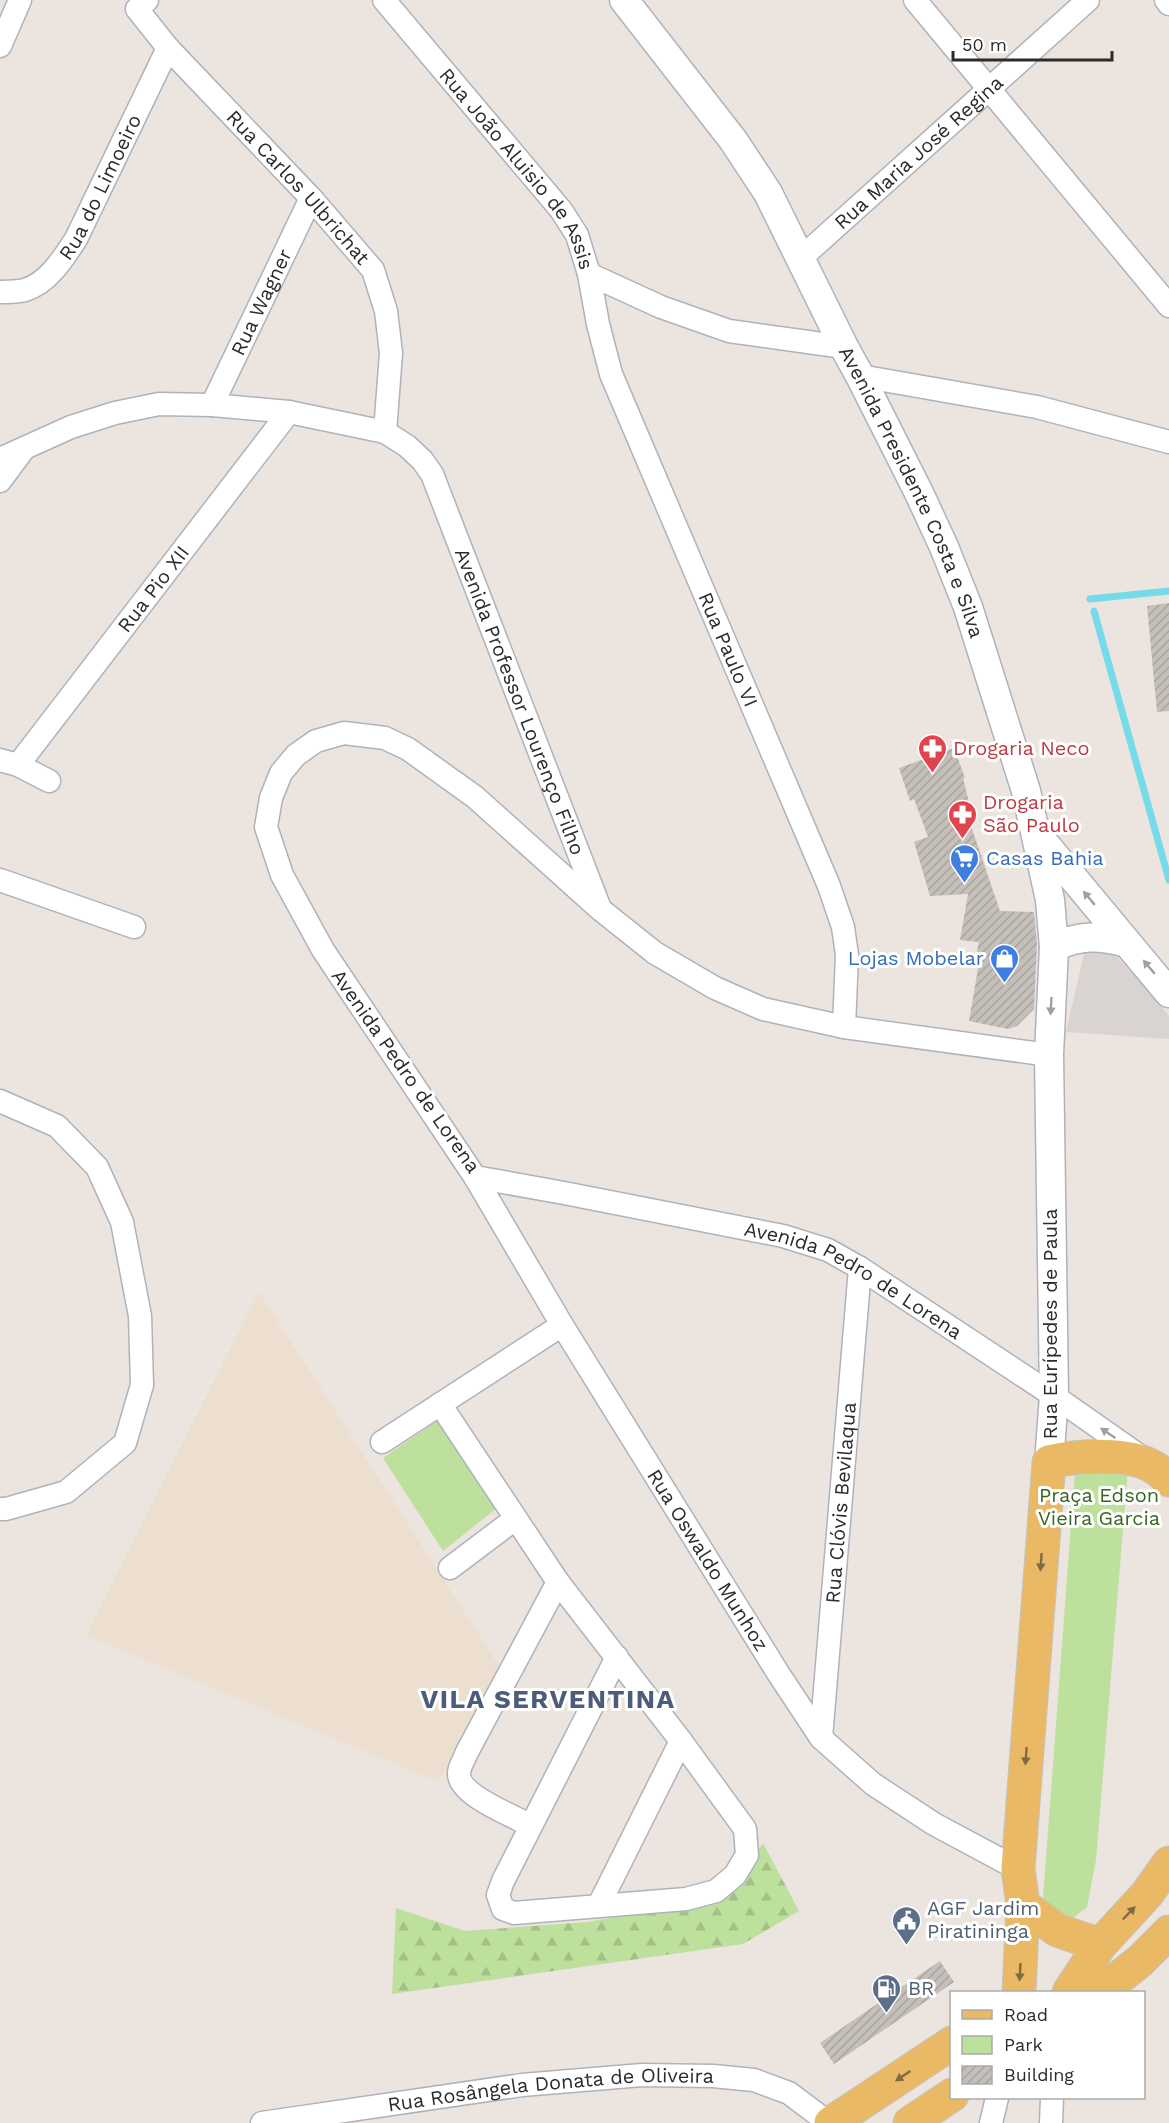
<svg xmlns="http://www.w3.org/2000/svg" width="1169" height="2123" font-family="'Work Sans',sans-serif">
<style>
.education{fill:#eddfcf}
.forest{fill:url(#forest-firs)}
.park{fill:#bde09d}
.plaza{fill:#d9d4d1}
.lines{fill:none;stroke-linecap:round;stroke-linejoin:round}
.stream{stroke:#76dbe9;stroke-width:7}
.building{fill:url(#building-hatch)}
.minor-casing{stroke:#aeb3bb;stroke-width:25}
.tertiary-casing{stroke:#aeb3bb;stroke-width:31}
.primary-casing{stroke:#c4c4c4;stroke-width:35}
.minor{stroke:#fff;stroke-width:22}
.tertiary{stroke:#fff;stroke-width:28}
.primary{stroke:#eab965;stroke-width:33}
.oneway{fill:#a0a0a0}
.oneway2{fill:#816b45}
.labels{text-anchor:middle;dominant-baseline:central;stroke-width:6;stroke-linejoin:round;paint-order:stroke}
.street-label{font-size:20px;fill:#2b2b2b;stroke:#fff}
.health-label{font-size:20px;fill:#be3a42;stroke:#fff;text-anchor:start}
.shop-label{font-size:20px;fill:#366cbe;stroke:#fff;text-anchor:start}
.park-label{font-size:20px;fill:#37661e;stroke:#fff}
.service-label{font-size:20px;fill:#4e5e75;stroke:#fff;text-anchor:start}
.district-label{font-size:26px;font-weight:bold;letter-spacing:1.5px;fill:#4d5c7a;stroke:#fff}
</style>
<defs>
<pattern id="forest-firs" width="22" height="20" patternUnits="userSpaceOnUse" patternTransform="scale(1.5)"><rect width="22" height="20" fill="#bde09d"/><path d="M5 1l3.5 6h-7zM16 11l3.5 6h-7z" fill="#a3c087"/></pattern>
<pattern id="building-hatch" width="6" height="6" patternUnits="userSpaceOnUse" patternTransform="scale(1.5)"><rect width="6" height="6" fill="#c5bfba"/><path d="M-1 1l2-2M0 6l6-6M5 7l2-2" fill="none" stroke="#a9a4a0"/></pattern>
</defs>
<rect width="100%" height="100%" fill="#ece4de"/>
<path class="education" d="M259 1292 499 1666 439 1782 86 1635Z"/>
<path class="forest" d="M763 1843 799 1911 743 1944 392 1994 396 1908 465 1931 587 1922 728 1896Z"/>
<path class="park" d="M440 1419 497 1508 443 1551 383 1458Z
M1128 1468 1096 1860 1087 1907 1069 1921 1043 1898 1075 1471Z"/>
<path class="plaza" d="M1085 949 1113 953 1142 982 1169 1016V1039L1066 1032Z"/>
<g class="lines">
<path class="stream" d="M1090 599 1169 591
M1094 611 1169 880"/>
</g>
<path class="building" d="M1169 603V711L1157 712 1147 606Z
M954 748 965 778H963L972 815 968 817 1000 911 1034 912 1037 944 1034 1009 1017 1026 1008 1029 969 1021 980 957 976 956 979 942 960 940 968 894 930 896 914 842 928 837 914 799 910 801 899 768Z
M940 1961 954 1982 834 2064 820 2043Z"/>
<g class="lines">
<defs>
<g id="minor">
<path id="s1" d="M147 0 137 9 168 48 311 198 373 270 386 311 391 353 385 432"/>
<path id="s2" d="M384 0 561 210 577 235 589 274 661 307 729 331 844 347"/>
<path d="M915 0 1169 306"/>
<path d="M1166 0 1169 4"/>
<path d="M0 46 20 0"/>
<path id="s3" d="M801 258 1088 0"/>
<path id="s4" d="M589 274 598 324 611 374 829 886 843 927 847 955 844 1027"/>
<path id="s5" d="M0 292C8 292 17 292 25 290 48 283 63 259 76 239L168 48"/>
<path d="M860 376 1037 407 1169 442"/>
<path id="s6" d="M212 405 311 198"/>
<path id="s7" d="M0 459 71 427 115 413 159 404 212 405 289 412 385 432 407 446 422 460 432 474 599 906"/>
<path d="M0 481 23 450"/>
<path d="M0 760 18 765 49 781"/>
<path id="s8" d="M18 765 289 412"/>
<path d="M0 880 134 927"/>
<path d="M0 1101 57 1126 97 1167 122 1222 140 1316 142 1385 125 1443 66 1492 6 1509H0"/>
<path id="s9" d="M475 1177 564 1193 783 1236 828 1250 860 1268 1054 1396 1144 1459"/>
<path d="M440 1404 558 1582 681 1741 745 1829 747 1855 735 1875 716 1891 686 1899 514 1913 503 1909 498 1895 503 1881 617 1657"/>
<path d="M382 1442 562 1325"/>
<path d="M450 1568 515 1519"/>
<path id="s10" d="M821 1738 860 1268"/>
<path d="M530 1825C513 1816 458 1795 459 1773 459 1767 464 1760 466 1754L558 1582"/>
<path d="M1018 1869 934 1824 873 1784 821 1738 778 1673 562 1325 475 1177 323 950 282 875 266 827 271 798 281 773 296 755 316 741 344 733 385 738 408 749 475 797 601 910 655 953 715 988 763 1009 844 1027 1049 1055"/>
<path d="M599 1905 681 1741"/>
<path id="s11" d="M262 2123 522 2085 642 2075 713 2076 754 2080 789 2093 829 2123"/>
<path d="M991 2123 997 2098"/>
<path d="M1051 2123 1052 2098"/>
</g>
<g id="tertiary">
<path id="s12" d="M624 0 733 140 768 193 844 347 860 376 919 493 944 547 968 607 1026 791 1050 900 1054 947 1049 1055 1054 1396 1049 1462"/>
<path d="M1040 838 1169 993"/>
<path d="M1054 947C1080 935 1099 935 1127 943"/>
</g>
<path id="primary" d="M1023 1905 1057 1930 1100 1945
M1019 1992 1023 1905 1018 1869 1049 1462C1077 1456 1129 1451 1155 1468 1160 1471 1165 1476 1169 1480
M1069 1992 1100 1945 1147 1894 1169 1863
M1101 1992 1140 1961 1169 1932
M831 2123 952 2043
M910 2123 952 2095"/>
</defs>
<use href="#minor" class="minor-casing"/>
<use href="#tertiary" class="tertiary-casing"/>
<use href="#primary" class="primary-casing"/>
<use href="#minor" class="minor"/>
<use href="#tertiary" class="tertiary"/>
<use href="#primary" class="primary"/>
</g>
<defs><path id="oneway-solid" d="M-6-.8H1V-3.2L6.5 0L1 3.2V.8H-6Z" transform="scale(1.5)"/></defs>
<g class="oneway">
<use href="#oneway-solid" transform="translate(1089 898) rotate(-130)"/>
<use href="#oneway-solid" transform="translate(1149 967) rotate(-130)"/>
<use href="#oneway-solid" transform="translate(1051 1006) rotate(93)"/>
<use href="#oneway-solid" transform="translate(1108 1433) rotate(-146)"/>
</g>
<g class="oneway2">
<use href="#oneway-solid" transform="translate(1041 1562) rotate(94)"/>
<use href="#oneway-solid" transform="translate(1026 1756) rotate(94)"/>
<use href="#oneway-solid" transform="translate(1129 1913) rotate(-46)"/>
<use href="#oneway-solid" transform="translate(1020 1972) rotate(93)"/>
<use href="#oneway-solid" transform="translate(903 2076) rotate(146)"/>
</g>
<defs>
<symbol id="pharmacy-pin" viewBox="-11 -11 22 30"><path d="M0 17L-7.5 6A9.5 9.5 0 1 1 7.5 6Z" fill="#e0444e" stroke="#fff"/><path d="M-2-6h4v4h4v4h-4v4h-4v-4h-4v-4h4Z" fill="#fff"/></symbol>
<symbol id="supermarket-pin" viewBox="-11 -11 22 30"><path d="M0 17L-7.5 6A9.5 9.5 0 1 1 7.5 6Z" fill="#3f7fe0" stroke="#fff"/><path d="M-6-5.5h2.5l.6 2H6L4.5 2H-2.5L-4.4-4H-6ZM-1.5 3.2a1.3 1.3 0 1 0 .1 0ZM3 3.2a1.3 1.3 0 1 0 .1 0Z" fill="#fff"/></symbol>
<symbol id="shop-pin" viewBox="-11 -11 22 30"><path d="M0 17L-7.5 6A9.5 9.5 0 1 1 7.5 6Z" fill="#3f7fe0" stroke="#fff"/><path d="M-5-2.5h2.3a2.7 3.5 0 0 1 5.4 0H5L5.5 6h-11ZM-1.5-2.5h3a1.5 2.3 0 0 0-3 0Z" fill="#fff"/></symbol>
<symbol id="civic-pin" viewBox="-11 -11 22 30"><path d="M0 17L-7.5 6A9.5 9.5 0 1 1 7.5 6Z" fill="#5c6f8a" stroke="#fff"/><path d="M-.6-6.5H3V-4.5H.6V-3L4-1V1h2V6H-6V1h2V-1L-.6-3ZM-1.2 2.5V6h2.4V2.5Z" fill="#fff"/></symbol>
<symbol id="fuel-pin" viewBox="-11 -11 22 30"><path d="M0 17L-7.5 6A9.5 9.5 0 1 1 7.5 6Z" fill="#5c6f8a" stroke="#fff"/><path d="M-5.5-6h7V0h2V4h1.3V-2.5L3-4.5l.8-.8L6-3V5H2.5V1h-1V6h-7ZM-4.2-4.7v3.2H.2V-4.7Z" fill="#fff"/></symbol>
</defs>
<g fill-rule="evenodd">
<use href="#pharmacy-pin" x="916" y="732" width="33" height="45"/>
<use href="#pharmacy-pin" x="946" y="798" width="33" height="45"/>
<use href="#supermarket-pin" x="948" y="842" width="33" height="45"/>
<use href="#shop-pin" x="988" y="942" width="33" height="45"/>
<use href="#civic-pin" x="890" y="1904" width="33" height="45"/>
<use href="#fuel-pin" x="870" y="1972" width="33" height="45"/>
</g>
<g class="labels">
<g class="street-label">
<text stroke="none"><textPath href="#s3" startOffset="158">Rua Maria José Regina</textPath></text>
<text stroke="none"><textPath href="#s2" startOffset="216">Rua João Aluisio de Assis</textPath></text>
<text stroke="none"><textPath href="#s5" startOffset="156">Rua do Limoeiro</textPath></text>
<text stroke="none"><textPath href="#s1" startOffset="254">Rua Carlos Ulbrichat</textPath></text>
<text stroke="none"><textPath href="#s6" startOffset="114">Rua Wagner</textPath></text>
<text stroke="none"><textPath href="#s12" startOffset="573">Avenida Presidente Costa e Silva</textPath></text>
<text stroke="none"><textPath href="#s8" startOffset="222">Rua Pio XII</textPath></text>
<text stroke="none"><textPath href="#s4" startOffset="402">Rua Paulo VI</textPath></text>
<text stroke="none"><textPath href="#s7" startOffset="705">Avenida Professor Lourenço Filho</textPath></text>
<text transform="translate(406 1071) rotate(55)">Avenida Pedro de Lorena</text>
<text stroke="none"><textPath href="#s9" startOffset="396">Avenida Pedro de Lorena</textPath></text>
<text transform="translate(1050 1324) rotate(-90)">Rua Eurípedes de Paula</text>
<text stroke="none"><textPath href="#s10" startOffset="236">Rua Clóvis Bevilaqua</textPath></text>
<text transform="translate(708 1560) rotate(58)">Rua Oswaldo Munhoz</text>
<text stroke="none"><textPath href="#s11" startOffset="291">Rua Rosângela Donata de Oliveira</textPath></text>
</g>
<g class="health-label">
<text x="953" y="748">Drogaria Neco</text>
<text x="983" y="802">Drogaria<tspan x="983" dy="23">São Paulo</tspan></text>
</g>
<g class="shop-label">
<text x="986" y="858">Casas Bahia</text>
<text x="984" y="958" text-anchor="end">Lojas Mobelar</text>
</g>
<g class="park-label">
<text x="1099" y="1495">Praça Edson<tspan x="1099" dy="23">Vieira Garcia</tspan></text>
</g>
<g class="service-label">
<text x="927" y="1908">AGF Jardim<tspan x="927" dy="23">Piratininga</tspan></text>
<text x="908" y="1988">BR</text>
</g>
<g class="district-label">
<text x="548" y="1699">VILA SERVENTINA</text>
</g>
</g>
<rect x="950" y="1991" width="195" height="108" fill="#ffffff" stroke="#aaaaaa" stroke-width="1.5"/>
<rect x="962" y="2010" width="30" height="9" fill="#eab965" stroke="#aaaaaa" stroke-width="1.5"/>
<text x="1004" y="2021" font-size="18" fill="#2b2b2b">Road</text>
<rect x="962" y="2036" width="30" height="18" fill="#bde09d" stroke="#aaaaaa" stroke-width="1.5"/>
<text x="1004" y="2051" font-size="18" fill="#2b2b2b">Park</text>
<rect x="962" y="2066" width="30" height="18" fill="url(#building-hatch)" stroke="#aaaaaa" stroke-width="1.5"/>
<text x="1004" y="2081" font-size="18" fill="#2b2b2b">Building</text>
<path d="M953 51v9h159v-9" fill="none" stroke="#2b2b2b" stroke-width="3"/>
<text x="962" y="51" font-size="18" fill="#2b2b2b" stroke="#ffffff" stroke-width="4.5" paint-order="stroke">50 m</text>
</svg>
